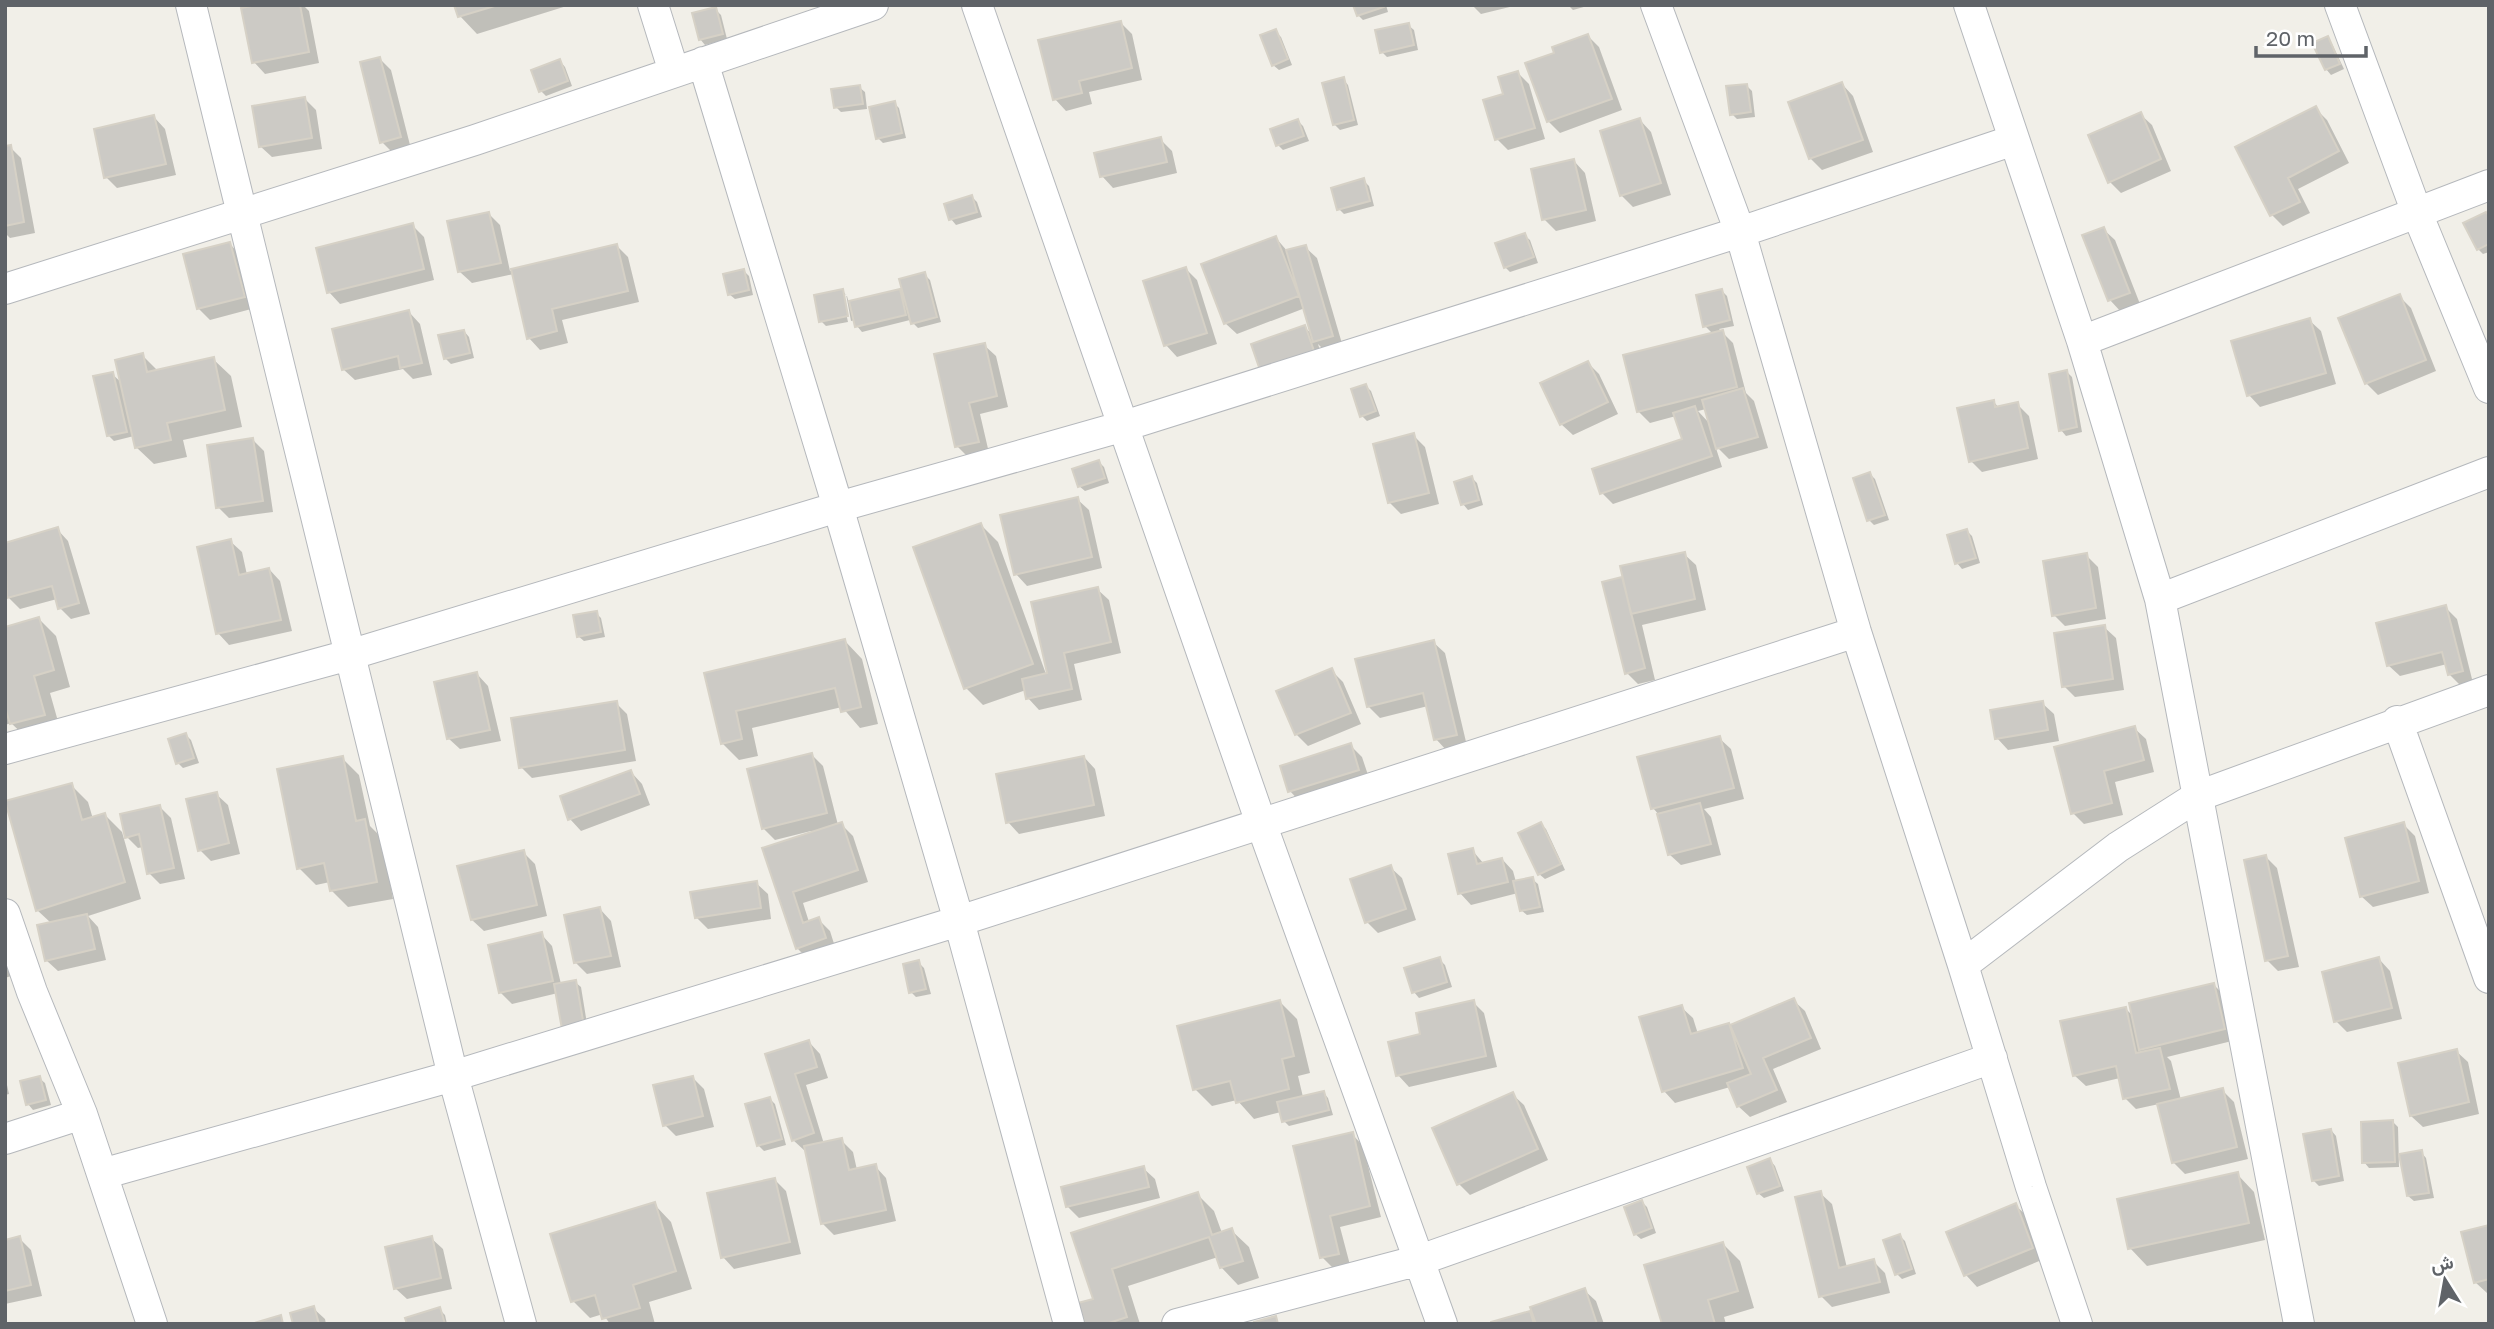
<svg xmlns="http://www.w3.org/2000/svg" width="2494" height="1329" font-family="'Golos Text',Vazirmatn,sans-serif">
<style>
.shadow{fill:#0003;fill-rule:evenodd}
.building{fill:#cccac5;stroke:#d6d1c6;stroke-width:2}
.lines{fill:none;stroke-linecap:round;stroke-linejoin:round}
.minor-casing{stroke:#b5b8bc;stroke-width:32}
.minor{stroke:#fff;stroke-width:30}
</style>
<rect width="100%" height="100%" fill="#f1efe8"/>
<path class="shadow" d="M266 5H303L309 11 319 63 265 74 254 62Z
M456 5H570L477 34 460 16Z
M1355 5H1386L1388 12 1363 20 1358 15Z
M1472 5H1518L1481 14Z
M1568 5H1591L1573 10Z
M715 9 721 15 727 39 705 45 700 39Z
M1120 22 1132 34 1142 80 1089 92 1092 104 1066 111 1055 99Z
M1408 25 1414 30 1418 50 1387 57 1382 52Z
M1275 31 1281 37 1292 65 1279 70 1273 65Z
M1588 36 1599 47 1622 110 1560 133 1548 121 1556 54Z
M2327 38 2332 44 2344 69 2331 75 2326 69Z
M380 59 391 70 411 149 393 153 382 142Z
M560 61 565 67 572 86 546 96 541 91Z
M1518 73 1529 84 1545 139 1508 150 1497 139 1505 96Z
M1343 79 1348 85 1358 125 1340 130 1334 124Z
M1842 84 1853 96 1873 152 1822 170 1810 158Z
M1747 86 1752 91 1755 117 1737 119 1732 114Z
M859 87 865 92 867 109 841 112 836 107Z
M304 98 316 110 322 149 272 157 260 146Z
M894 103 899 108 906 138 883 143 878 138Z
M2315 108 2327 120 2349 163 2298 189 2310 213 2283 226 2272 215Z
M2140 114 2152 125 2171 171 2121 193 2110 182Z
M154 117 165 129 176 175 117 188 106 177Z
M1640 120 1651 132 1671 195 1633 207 1621 195Z
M1298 121 1303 126 1309 141 1283 150 1278 145Z
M1160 139 1172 151 1177 173 1113 188 1102 176Z
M10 147 21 158 35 233 10 238 5 233V148Z
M1574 161 1585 173 1596 221 1556 231 1544 219Z
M1363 180 1369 186 1374 206 1344 214 1339 209Z
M972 197 977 202 982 217 956 225 951 219Z
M488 213 500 225 510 271 616 245 628 257 639 302 562 320 568 343 540 350 529 338 514 274 472 283 460 272 449 222Z
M2489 216V252L2483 254 2478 249Z
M412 225 424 237 434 280 340 304 329 292Z
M2103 229 2115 240 2140 304 2121 312 2110 300Z
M1524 235 1530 240 1538 263 1510 272 1505 267Z
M1276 238 1288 252 1305 247 1317 258 1343 347 1326 352 1318 344 1325 366 1274 383 1304 327 1313 335 1305 308 1237 334 1225 323Z
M230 244 241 256 255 308 210 320 198 308Z
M1186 269 1197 280 1217 344 1177 357 1166 345Z
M744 271 749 276 753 295 735 299 729 294Z
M924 274 930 280 941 322 918 328 910 320 862 332 857 326 856 320 851 321 846 294H842L848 322 826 326 821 321 842 290 847 296 849 303 899 291 905 297Z
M1722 291 1727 296 1734 326 1719 329 1733 343 1746 393 1754 401 1768 448 1729 459 1715 445 1722 467 1613 504 1602 493 1684 440 1676 416 1650 423 1638 411 1713 334 1705 326ZM1706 409 1710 424 1698 411Z
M2399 296 2411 308 2436 371 2378 395 2366 383Z
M409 312 420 324 432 375 413 379 403 369 355 380 343 369Z
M2309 320 2321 331 2336 384 2260 407 2249 395Z
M464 331 469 337 474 358 451 364 445 358Z
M984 345 996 356 1008 407 980 414 989 453 968 457 957 446Z
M142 355 158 371 213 359 231 376 242 427 183 440 187 457 154 464 136 447 134 436 114 441 109 436 112 374 122 383Z
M1588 363 1599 374 1618 414 1573 435 1561 424Z
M2067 372 2072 377 2082 432 2066 436 2061 430Z
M1366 386 1371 391 1380 416 1367 421 1362 416Z
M1994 402 1999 408 2017 404 2029 416 2038 459 1982 472 1971 461Z
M1413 435 1425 447 1439 504 1401 514 1389 502Z
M252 439 264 451 273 512 229 518 218 507Z
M1099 462 1104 467 1109 483 1085 491 1079 486Z
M1870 474 1875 479 1889 520 1874 525 1869 520Z
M1472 478 1477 483 1483 505 1468 510 1463 504Z
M1077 499 1089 510 1102 568 1027 586 1016 574Z
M981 525 998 542 1046 674H1050L1097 589 1109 600 1121 653 1074 664 1082 700 1039 710 1028 698 1026 690 983 705 966 688Z
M57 529 68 541 90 614 71 619 60 608 57 599 20 609 9 598 5 586V544Z
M1967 531 1972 536 1980 563 1962 569 1957 563Z
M230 541 242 552 247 575 269 569 280 581 292 631 229 645 218 633Z
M1684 554 1696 565 1706 610 1642 625 1655 680 1638 684 1627 673 1604 584 1625 578Z
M2086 555 2098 567 2106 619 2065 626 2054 615Z
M2445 607 2457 619 2473 683 2461 686 2449 674 2447 664 2400 676 2388 665Z
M596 613 601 618 605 637 584 641 578 636Z
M39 619 56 636 70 687 50 693 61 732 29 740 11 723 5 725V629Z
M2104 627 2116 638 2124 690 2075 697 2064 686Z
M845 641 862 659 878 724 860 728 842 707 752 728 758 756 739 760 722 743 706 674Z
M1433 642 1445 653 1467 746 1447 751 1436 739 1428 706 1380 718 1368 706Z
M1331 670 1343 682 1361 724 1308 746 1296 734Z
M477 674 488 686 501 741 460 749 448 738Z
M616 703 627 714 636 761 532 778 521 767Z
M2042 703 2054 714 2059 741 2008 750 1997 738Z
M2134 728 2146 739 2154 772 2115 782 2123 815 2084 824 2073 813Z
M186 735 191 740 199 763 183 768 178 763Z
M1719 738 1731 749 1744 799 1704 809 1711 817 1721 855 1681 865 1669 854 1659 815 1653 808Z
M1350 745 1362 757 1370 781 1301 803 1290 791Z
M812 755 823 766 838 825 841 824 853 836 868 882 803 903 809 922 818 919 830 931 836 950 808 959 797 948 765 849 812 834 811 831 775 840 764 829Z
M1084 757 1095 769 1105 816 1019 834 1008 822Z
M342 758 359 775 370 826 382 838 393 899 348 907 331 890 330 882 316 885 299 868Z
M631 772 642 784 650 805 581 831 570 819Z
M71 785 88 802 93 819 105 815 122 832 141 899 88 916 98 927 106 960 58 971 46 960 51 923 37 910Z
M216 794 228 805 240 854 211 861 200 850Z
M160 807 171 818 185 879 160 884 149 873 143 847 138 848 127 837Z
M1541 824 1546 829 1565 870 1545 879 1539 874Z
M2403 824 2415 836 2429 893 2373 907 2361 896Z
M1472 850 1484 864 1502 859 1513 871 1516 882 1532 879 1538 884 1544 912 1527 915 1521 910 1518 893 1471 905 1460 893Z
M523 852 535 864 547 916 484 931 472 920Z
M2266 857 2277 868 2299 967 2278 971 2267 960Z
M1390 867 1402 878 1416 920 1378 933 1367 922Z
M756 883 768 894 771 919 708 929 696 917Z
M600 909 611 921 621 967 587 974 576 963Z
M541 934 552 946 561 984 575 982 581 987 589 1036 558 993 512 1004 500 992Z
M5 942 14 975 5 978Z
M1439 959 1445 965 1452 987 1419 998 1414 992Z
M2379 959 2390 971 2402 1019 2347 1032 2336 1021Z
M918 962 924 968 931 994 916 997 911 992Z
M2214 985 2225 996 2236 1040 2167 1057 2171 1061 2181 1100 2222 1090 2234 1102 2248 1159 2185 1174 2173 1162 2159 1104 2136 1109 2125 1098 2120 1078 2086 1086 2074 1075 2125 1008 2134 1017Z
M1793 1000 1805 1011 1821 1049 1773 1069 1787 1102 1750 1117 1738 1106 1730 1087 1675 1103 1664 1091 1681 1007 1693 1018 1698 1034 1729 1025 1731 1026Z
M1280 1002 1297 1019 1310 1073 1298 1076 1303 1097 1323 1092 1328 1098 1333 1115 1289 1126 1284 1121 1281 1112 1254 1119 1237 1100 1212 1106 1195 1089Z
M1473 1002 1484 1013 1497 1067 1409 1087 1398 1075 1422 1036Z
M809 1042 820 1054 828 1078 806 1085 824 1144 841 1140 853 1152 857 1170 875 1166 886 1178 896 1221 834 1235 823 1224 807 1150 805 1151 793 1140 767 1055Z
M2456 1051 2468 1062 2479 1114 2423 1127 2411 1116Z
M5 1076 9 1094 5 1095Z
M692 1077 704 1089 714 1127 676 1136 665 1125Z
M39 1078 45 1083 51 1105 33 1110 28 1104Z
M1512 1094 1524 1105 1548 1160 1470 1195 1459 1184Z
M770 1099 775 1104 786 1145 764 1151 758 1145Z
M2393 1122 2398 1127 2399 1167 2369 1168 2364 1162Z
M2331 1130 2336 1136 2344 1181 2319 1186 2313 1180Z
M1352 1134 1363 1146 1381 1217 1340 1227 1350 1265 1334 1269 1322 1257 1296 1148Z
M2421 1152 2426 1158 2434 1198 2414 1201 2408 1196Z
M1770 1160 1775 1166 1784 1191 1764 1198 1758 1193Z
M1143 1168 1155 1179 1160 1198 1079 1218 1068 1207 1063 1188Z
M2237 1174 2254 1192 2265 1240 2147 1266 2130 1248Z
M775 1180 786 1191 801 1254 734 1269 723 1257Z
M1820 1193 1832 1204 1847 1268 1873 1261 1885 1273 1890 1293 1832 1307 1821 1296Z
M1197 1194 1214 1211 1222 1233 1231 1230 1249 1247 1259 1278 1238 1285 1221 1267 1218 1257 1128 1286 1140 1324H1087L1095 1300 1073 1235Z
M1642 1202 1647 1207 1656 1233 1641 1239 1635 1234Z
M654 1204 671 1222 692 1289 649 1302 655 1324H610L603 1314 590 1318 573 1301Z
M2015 1205 2027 1216 2044 1259 1977 1287 1966 1275Z
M2489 1227V1293H2487L2475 1282Z
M1900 1236 1905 1241 1916 1274 1902 1279 1897 1274Z
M19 1238 31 1250 42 1296 5 1304V1242Z
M431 1238 443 1249 452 1289 407 1299 395 1288Z
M1723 1244 1740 1261 1754 1308 1724 1317 1726 1324H1664Z
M1584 1290 1596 1301 1604 1324H1493L1529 1313 1537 1320Z
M313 1308 325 1319 326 1324H295Z
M439 1309 445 1315 447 1324H409Z"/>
<path class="building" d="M257 5H300L309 52 252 63 241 8Z
M454 5H498L458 17Z
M1353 5H1383L1384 7 1357 16Z
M716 7 723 34 699 40 692 13Z
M1121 21 1132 68 1079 81 1082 93 1053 100 1038 40Z
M1409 23 1414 45 1380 53 1375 30Z
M1276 29 1288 59 1272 66 1260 35Z
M1588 34 1612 99 1547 122 1525 63 1554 53 1552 47Z
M2328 36 2340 64 2325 70 2312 43Z
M380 57 401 137 380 143 360 62Z
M560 59 568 81 539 92 531 70Z
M1518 71 1535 128 1495 140 1483 100 1503 94 1498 77Z
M1344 77 1354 120 1333 125 1322 83Z
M1842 82 1863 140 1809 159 1788 102Z
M1747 84 1751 112 1730 115 1726 86Z
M860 85 863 104 834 108 831 89Z
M305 97 312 138 259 147 252 106Z
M895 101 902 133 876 139 869 107Z
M2316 106 2339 151 2288 178 2300 202 2270 216 2235 147Z
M2141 112 2161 159 2108 183 2088 135Z
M154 115 166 164 104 178 94 129Z
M1640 118 1661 183 1620 196 1600 131Z
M1298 119 1304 136 1276 146 1270 129Z
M1161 137 1167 162 1100 177 1094 153Z
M11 145 24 222 5 226V146Z
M1574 159 1586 210 1542 220 1531 169Z
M1364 178 1370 201 1337 210 1331 188Z
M972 195 977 212 949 220 944 204Z
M489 212 501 263 458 272 447 221Z
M2486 212 2489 216V244L2477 250 2463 223Z
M413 223 424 269 327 293 316 248Z
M2104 227 2130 293 2108 301 2082 235Z
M1525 233 1534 257 1504 268 1495 243Z
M1276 236 1299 296 1224 324 1201 264Z
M230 242 245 297 197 309 183 254Z
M617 244 628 291 552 309 557 331 527 339 511 269Z
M1306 245 1333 336 1313 342 1286 250Z
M1186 267 1207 333 1164 346 1143 281Z
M744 269 749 290 728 295 723 274Z
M925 272 937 317 911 324 899 279Z
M843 289 848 316 819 322 814 295Z
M900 289 906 315 855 327 849 301Z
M1722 289 1730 320 1703 327 1696 295Z
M2400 294 2426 360 2365 384 2338 318Z
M409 310 422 363 400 368 398 356 342 370 332 329Z
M2310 318 2326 373 2247 396 2231 341Z
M1305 325 1315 354 1261 373 1251 344Z
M464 330 470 353 444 359 438 335Z
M1723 330 1737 387 1637 412 1623 355Z
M985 343 997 396 969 403 979 442 955 447 934 354Z
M143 353 147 372 214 357 225 410 167 423 171 440 135 448 115 360Z
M1588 361 1608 402 1560 425 1540 383Z
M2067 370 2077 427 2059 431 2049 374Z
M113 372 127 432 107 436 93 376Z
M1366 384 1376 411 1360 417 1351 389Z
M1743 388 1758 437 1716 449 1702 400Z
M1994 400 1995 407 2018 402 2028 448 1969 462 1957 408Z
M1695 406 1712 456 1600 494 1592 469 1682 439 1673 413Z
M1414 433 1429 493 1388 503 1373 444Z
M253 438 263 501 216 508 207 445Z
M1099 460 1105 478 1078 487 1072 469Z
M1870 472 1885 515 1867 521 1853 478Z
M1472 476 1479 500 1461 505 1454 482Z
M1078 497 1092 557 1014 575 1000 515Z
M981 523 1033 664 964 689 913 547Z
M58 527 79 603 58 609 52 586 7 598 5 543Z
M1967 529 1976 558 1955 564 1947 535Z
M231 539 239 575 269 568 281 620 216 634 197 547Z
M1685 552 1695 599 1631 614 1620 566Z
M2087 553 2096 608 2052 616 2043 561Z
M1622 577 1645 668 1625 674 1602 582Z
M1098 587 1111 642 1064 653 1072 689 1026 699 1022 679 1047 673 1031 602Z
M2446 605 2463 671 2448 675 2442 652 2387 666 2376 623Z
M597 611 601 632 577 637 573 615Z
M39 617 54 670 34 676 45 715 10 724 5 707V627Z
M2105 625 2113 679 2062 687 2054 633Z
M845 639 861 707 841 712 835 688 736 711 742 739 721 744 704 673Z
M1434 640 1457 735 1434 740 1423 693 1367 707 1355 659Z
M1332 668 1351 713 1295 735 1276 691Z
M477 672 490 730 447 739 434 682Z
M617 701 625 750 519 768 511 718Z
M2043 701 2048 730 1995 739 1990 710Z
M2135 726 2144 760 2104 771 2112 803 2071 814 2054 747Z
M186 733 194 758 176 764 168 739Z
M1720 736 1734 788 1651 809 1637 757Z
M1351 743 1359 770 1288 792 1280 766Z
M812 753 827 813 762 829 747 769Z
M343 756 356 821 365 819 377 882 330 891 324 863 297 869 277 769Z
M1084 756 1094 805 1006 823 996 774Z
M631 770 640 794 568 820 560 796Z
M72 783 82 820 105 813 125 882 36 911 5 801Z
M217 792 229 843 198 851 186 799Z
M1700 803 1711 844 1668 855 1657 814Z
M160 805 174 868 147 874 139 834 125 838 120 814Z
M842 822 858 870 793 892 803 923 819 917 826 938 796 949 762 848Z
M1541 822 1561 864 1538 875 1518 833Z
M2404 822 2419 881 2360 897 2345 838Z
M1473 848 1477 864 1502 858 1508 882 1458 894 1448 854Z
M524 850 537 905 471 920 457 866Z
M2266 855 2288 956 2265 961 2244 860Z
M1391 865 1406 909 1365 923 1350 879Z
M1533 877 1540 907 1520 911 1513 881Z
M757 881 761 908 695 918 690 892Z
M600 907 611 956 574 963 564 915Z
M87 914 95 949 45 961 37 925Z
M542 932 553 981 499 993 488 945Z
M1440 957 1447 982 1412 993 1404 968Z
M2379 957 2392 1008 2334 1022 2322 972Z
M919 960 926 989 909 993 903 964Z
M576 980 585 1032 563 1035 554 984Z
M2214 983 2225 1029 2139 1050 2129 1003Z
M1794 998 1811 1038 1763 1058 1777 1090 1737 1107 1727 1083 1751 1074 1730 1025Z
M1280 1000 1294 1056 1282 1059 1289 1089 1236 1103 1230 1081 1193 1090 1177 1026Z
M1474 1000 1486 1056 1396 1076 1388 1042 1420 1034 1416 1013Z
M1682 1005 1691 1034 1729 1023 1743 1068 1662 1092 1639 1017Z
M2126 1007 2136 1053 2160 1048 2170 1089 2123 1099 2116 1066 2073 1076 2060 1021Z
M809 1040 817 1067 795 1074 814 1133 792 1141 765 1054Z
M2457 1049 2469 1102 2410 1116 2398 1063Z
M40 1076 46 1100 26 1105 20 1081Z
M693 1076 703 1116 663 1126 653 1085Z
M2223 1088 2237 1147 2172 1163 2157 1104Z
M1324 1091 1329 1110 1282 1122 1277 1102Z
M1513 1092 1538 1149 1457 1185 1432 1128Z
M770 1097 782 1139 757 1146 745 1104Z
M2393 1120 2395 1162 2362 1163 2361 1122Z
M2331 1129 2339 1176 2312 1181 2303 1134Z
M1353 1132 1370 1206 1330 1216 1339 1254 1320 1258 1293 1146Z
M842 1138 849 1170 876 1164 886 1210 821 1224 804 1146Z
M2422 1150 2429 1193 2407 1196 2399 1154Z
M1770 1158 1780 1186 1757 1194 1747 1167Z
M1144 1166 1149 1187 1066 1207 1061 1187Z
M2238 1172 2249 1223 2128 1249 2117 1199Z
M775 1178 790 1242 721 1258 707 1193Z
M1821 1191 1839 1268 1874 1259 1880 1282 1819 1297 1795 1197Z
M1198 1192 1212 1235 1232 1228 1243 1261 1220 1268 1209 1237 1112 1269 1127 1317 1106 1324H1085L1078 1303 1093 1299 1071 1233Z
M1642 1200 1652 1228 1634 1235 1624 1207Z
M655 1202 676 1271 633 1285 640 1308 602 1319 595 1295 571 1302 550 1234Z
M2016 1203 2033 1248 1964 1276 1946 1232Z
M2489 1225V1279L2474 1283 2461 1232Z
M1900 1234 1912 1269 1895 1275 1883 1240Z
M20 1236 31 1285 5 1291V1240Z
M432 1236 441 1278 394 1289 385 1247Z
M1723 1242 1738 1291 1708 1300 1715 1324H1662L1644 1265Z
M1585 1288 1597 1324H1536L1530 1307Z
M314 1306 319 1324H293L290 1313Z
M440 1307 445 1324H407L405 1318Z
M1530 1311 1534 1324H1491V1322Z
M281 1315 283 1324H251Z
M1276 1316 1278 1324H1254V1322Z"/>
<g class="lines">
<defs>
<path id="minor" d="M191 5 453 1076 521 1324
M653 5 674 72
M977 5 1261 823 1442 1324
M1656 5 1740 232 1856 632 1963 965 2031 1187 2077 1324
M1969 5 2082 341 2160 599 2299 1324
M2340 5 2417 213 2489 388
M703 62 838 507 959 921 1069 1324
M5 289 475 140 873 5
M2082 341 2489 185
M2160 599 2489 472
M2397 721 2489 978
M5 749 349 655 838 507 1124 426 1740 232 2014 140
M5 914 32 992 82 1114 152 1324
M1963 965 2118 847 2198 796 2489 690
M5 1139 82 1114
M102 1174 453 1076 959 921 1856 632
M1177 1324 1420 1260 1992 1058"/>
</defs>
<use href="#minor" class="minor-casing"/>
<use href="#minor" class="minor"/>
</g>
<rect width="2494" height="1329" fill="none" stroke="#5f6368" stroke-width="14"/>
<g transform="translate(2445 1280) rotate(349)" stroke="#ffffff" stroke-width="5" paint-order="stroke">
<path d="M0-5L12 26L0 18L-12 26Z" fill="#5f6368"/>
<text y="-10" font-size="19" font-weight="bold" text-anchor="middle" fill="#5f6368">ش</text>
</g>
<path d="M2256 46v10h110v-10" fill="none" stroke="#5f6368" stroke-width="3.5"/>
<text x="2266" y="46" font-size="21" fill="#5f6368" stroke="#ffffff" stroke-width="5" paint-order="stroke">20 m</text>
</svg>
